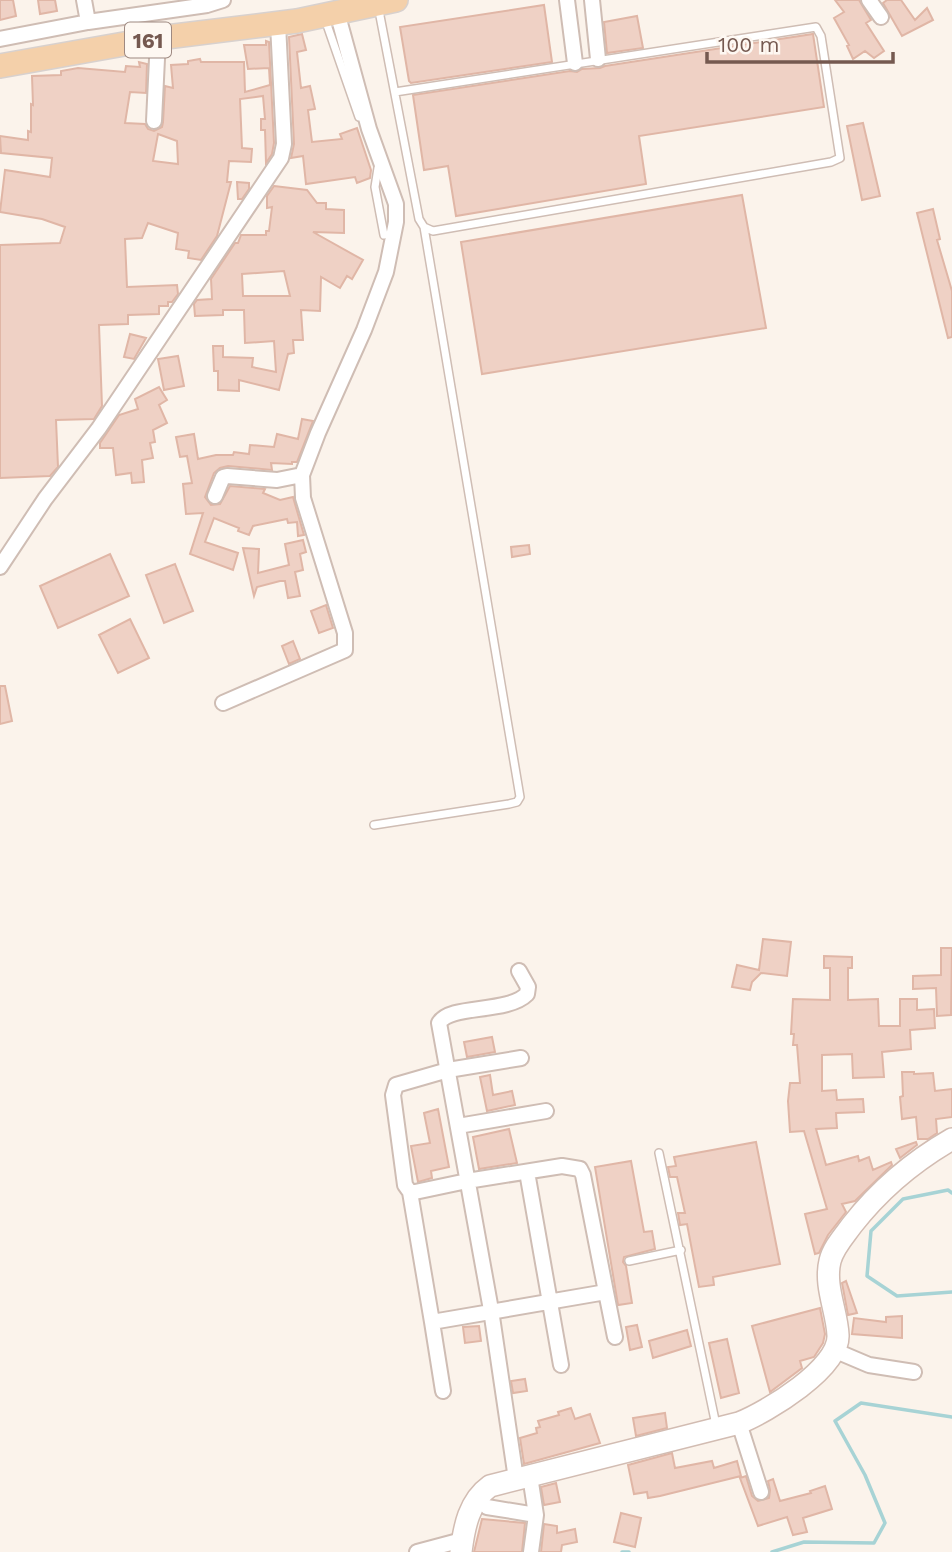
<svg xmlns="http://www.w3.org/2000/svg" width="952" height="1552" font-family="'Work Sans',sans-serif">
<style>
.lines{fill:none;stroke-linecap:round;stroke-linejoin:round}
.stream{stroke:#a7d3d5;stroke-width:3.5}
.building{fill:#efd1c5;stroke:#e0b6a6;stroke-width:2;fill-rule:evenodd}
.lane-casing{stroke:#cfbdb4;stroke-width:10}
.street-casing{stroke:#cfbdb4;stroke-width:18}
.secondary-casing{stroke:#d2bcb2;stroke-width:24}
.primary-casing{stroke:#d8d1ce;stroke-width:26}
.lane{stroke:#fff;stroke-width:7}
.street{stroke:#fff;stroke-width:14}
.secondary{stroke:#fff;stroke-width:21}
.primary{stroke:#f4d0aa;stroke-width:23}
.labels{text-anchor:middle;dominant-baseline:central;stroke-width:5;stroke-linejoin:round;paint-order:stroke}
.shield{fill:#fef8f2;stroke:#9e8981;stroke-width:2}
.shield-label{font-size:21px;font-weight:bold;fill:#755950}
</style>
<rect width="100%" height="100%" fill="#fbf3eb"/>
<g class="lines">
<path class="stream" d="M952 1193 948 1190 903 1199 871 1231 867 1276 897 1296 952 1292
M622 1552H629
M772 1552 804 1542 874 1543 885 1523 865 1475 835 1421 861 1403 952 1417"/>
</g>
<path class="building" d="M0 0H13L16 16 0 20Z
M38 0H55L57 11 40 14Z
M835 0H859L871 20 866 23 884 51 874 58 865 51 853 59 847 46 849 45 834 18 844 12Z
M887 0H901L915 20 927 8 933 20 902 36 883 3Z
M544 5 552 62 411 83 409 81 400 27Z
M637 16 643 48 607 53 604 22Z
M302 34 306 50 297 52 301 88 310 86 315 109 308 110 312 142 342 139 340 134 357 128 371 170 370 178 357 183 355 177 306 184 303 156 291 158 294 144 289 37Z
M813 34 824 107 639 136 646 184 456 216 448 166 424 170 413 95 570 71 577 72 582 69 600 68 605 66Z
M266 41 269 42 274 143 272 154 266 163 265 130H261V119H265L263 96 240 99 242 148 252 149 251 162 229 161 227 182H231L217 236 201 260 188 258 189 251 176 249 178 233 148 223 142 238 125 239 127 287 177 285 178 294 172 302H168V306H159V314L128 315V324L99 325 102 406 94 419 56 420 58 467 50 476 0 478V245L60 243 65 227 42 219 0 212 5 170 50 177 52 158 1 153 0 136 28 140V131L31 132V104L33 105 32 76 61 75V71L78 68 125 72 126 66 140 67 139 62 147 64 146 93 130 92 125 123 145 124 148 129 154 131 162 127 163 122 165 86 173 88 171 65 188 64V61L200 59 201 62H244L245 92 270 85 269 68 248 69 244 45H266ZM158 134 177 141 178 164 153 161Z
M863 123 880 196 862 200 847 126Z
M237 182 249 183V189L242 199H238Z
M274 186 307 190 317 203H326V209L344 210V233L313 232 363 260 352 279 347 276 340 288 321 277 320 311 301 310 303 340H293L294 353 288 354 279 390 239 380V391L218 390V371H214L213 346H223V357L253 358 252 367 276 372 274 341 245 343 244 310H223V315L195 316 194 304 197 300 212 299 211 279 235 243H238L241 235H266V231H269L272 207 267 208V196ZM284 271 290 296H243L242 274Z
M742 195 766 328 482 374 461 242Z
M933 209 940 239 937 240 952 291V337L948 338 917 213Z
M130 334 146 338 134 359 124 357Z
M178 356 184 386 164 390 158 359Z
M159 387 167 400 159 405 167 423 153 430 155 442 150 443 153 458 142 460 144 482 132 483 131 473 116 475 113 448H100V443L119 415 138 409 135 399Z
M302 419 313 421 297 462H292V464L271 463 272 470 228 466 220 468 214 473 205 497 211 505 220 504 230 486 265 489 263 493 280 500 293 497 304 535 298 536 297 522 288 523 287 519 253 526 249 535 238 531 239 528 214 518 205 542 238 553 233 570 190 554 203 513 186 514 183 484 192 483 187 456 180 457 176 437 194 434 198 459 216 455H233L234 452 249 454 250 445 274 447 277 434 298 439Z
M303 540 306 552 300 554 303 570 295 572 300 596 288 598 285 581H280L257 587 254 596 243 548 259 549 258 573 289 565 285 544Z
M529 545 530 554 512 557 511 547Z
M110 554 129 596 58 628 40 586Z
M175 564 193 611 164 623 146 575Z
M326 605 333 628 319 633 311 611Z
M130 619 149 658 118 673 99 635Z
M293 641 300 659 289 664 282 646Z
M0 686H5L12 721 0 724Z
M763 939 791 942 787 976 761 973 752 982 750 990 732 987 737 965 759 970Z
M941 948H952L951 1015 937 1016 936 988 913 989V976L941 975Z
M824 956 852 957V968H848V1000L878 999 879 1026H900V999H917V1010L934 1009 935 1028 910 1030 911 1049 882 1052 884 1077 853 1078 852 1054 822 1055V1091L836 1090 837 1100 863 1099 864 1112 836 1113 837 1128 816 1129 826 1165 858 1156 859 1161 869 1157 873 1170 891 1162 892 1165 855 1201 842 1204 846 1212 828 1235 819 1253 815 1254 805 1214 827 1209 804 1131 790 1132 788 1101 790 1083H800L797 1045H793L794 1034H791L793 999 830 1000V968H824Z
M492 1037 495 1052 467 1057 464 1042Z
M902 1072H914V1074L933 1073 935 1091 952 1089V1117L936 1119 937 1133 928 1139H918L916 1117 902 1119 900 1097 903 1096Z
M490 1075 493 1095 512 1091 515 1105 487 1111 480 1077Z
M438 1109 449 1167 431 1171 432 1178 418 1182 411 1146 430 1143 424 1113Z
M509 1129 517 1163 479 1169 473 1137Z
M756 1142 780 1264 713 1277 714 1285 699 1287 687 1224 680 1225 678 1213H685L677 1177H670L668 1167 676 1166 674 1157Z
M916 1142 917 1145 900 1158 896 1149Z
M631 1161 644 1232 652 1231 655 1249 624 1257 623 1262 626 1266 632 1303 618 1305 595 1167Z
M846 1281 857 1313 848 1315 842 1283Z
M820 1308 825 1334 823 1343 814 1357 800 1361 802 1368 770 1392 752 1326Z
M902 1316V1338L852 1334 854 1318 886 1322V1317Z
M637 1325 642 1347 630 1350 626 1327Z
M479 1326 481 1341 465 1343 463 1327Z
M687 1330 691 1346 653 1358 649 1341Z
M727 1339 739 1393 721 1398 709 1343Z
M525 1379 527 1391 513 1393 511 1381Z
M571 1408 575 1419 590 1414 600 1443 524 1464 520 1438 537 1433 536 1428 540 1427 538 1421 559 1415 558 1412Z
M665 1413 667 1428 636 1436 633 1418Z
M672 1453 675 1468 712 1461 714 1468 737 1461 741 1476 660 1496 648 1498 647 1492 634 1494 628 1465Z
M746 1476 752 1496 758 1501 769 1498 770 1490 768 1481 773 1479 780 1501 811 1493 810 1491 825 1486 832 1509 803 1518 807 1532 793 1535 787 1517 758 1526 740 1478Z
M556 1483 560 1502 544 1505 541 1487Z
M621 1513 641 1518 635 1547 614 1542Z
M482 1519 525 1523 522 1552H474Z
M544 1524 557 1526V1533L575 1529 577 1542 562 1545 561 1552H541Z"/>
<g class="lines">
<defs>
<path id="lane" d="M379 6 380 16 419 219 424 227 433 231 831 162 840 158 821 36 816 27 395 92
M325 19 359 117
M378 168 375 187 384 235
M374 825 509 804 517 802 520 797 424 227
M659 1153 716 1425
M629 1261 681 1250"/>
<path id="street" d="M84 0 88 22
M567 0 575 63
M592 0 598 59
M869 0 881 17
M0 39 88 22 207 5 223 0
M154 121 158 38
M215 496 223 477 227 476 277 480 302 475
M0 567 45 499 99 428 281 158 284 144 278 24
M223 703 345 650V633L303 498 302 475 318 433 364 330 386 272 396 222V204L369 129 337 12
M458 1126 546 1111
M527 1172 561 1365
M410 1192 432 1322 606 1292 583 1175 580 1169 562 1166 467 1181 415 1192H410L405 1185 393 1095 396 1085 448 1070 521 1058
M606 1292 615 1337
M432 1322 443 1391
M836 1351 869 1365 914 1372
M739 1423 761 1492
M530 1476 536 1515 531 1552
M516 1479 491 1310 439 1023C450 1004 507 1014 527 994L528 987 519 971
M487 1507 536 1515
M417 1552 462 1540"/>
<path id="secondary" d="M461 1552C464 1527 469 1501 490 1486L739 1423C767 1412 840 1368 838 1335 837 1311 824 1286 830 1261 833 1248 844 1236 852 1225 880 1189 912 1162 952 1139"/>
<path id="primary" d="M0 66 158 38 297 21 396 0"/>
</defs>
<use href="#lane" class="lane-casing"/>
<use href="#street" class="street-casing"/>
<use href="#secondary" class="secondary-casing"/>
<use href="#primary" class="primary-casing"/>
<use href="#lane" class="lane"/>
<use href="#street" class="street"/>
<use href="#secondary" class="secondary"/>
<use href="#primary" class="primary"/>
</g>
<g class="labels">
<rect class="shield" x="125" y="22.5" width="46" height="35" rx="5"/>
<g class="shield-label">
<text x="148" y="40">161</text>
</g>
</g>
<path d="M707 52v10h186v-10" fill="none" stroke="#755950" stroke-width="3.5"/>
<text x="718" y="52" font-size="21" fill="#755950" stroke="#fef8f2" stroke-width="5" paint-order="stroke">100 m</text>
</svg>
